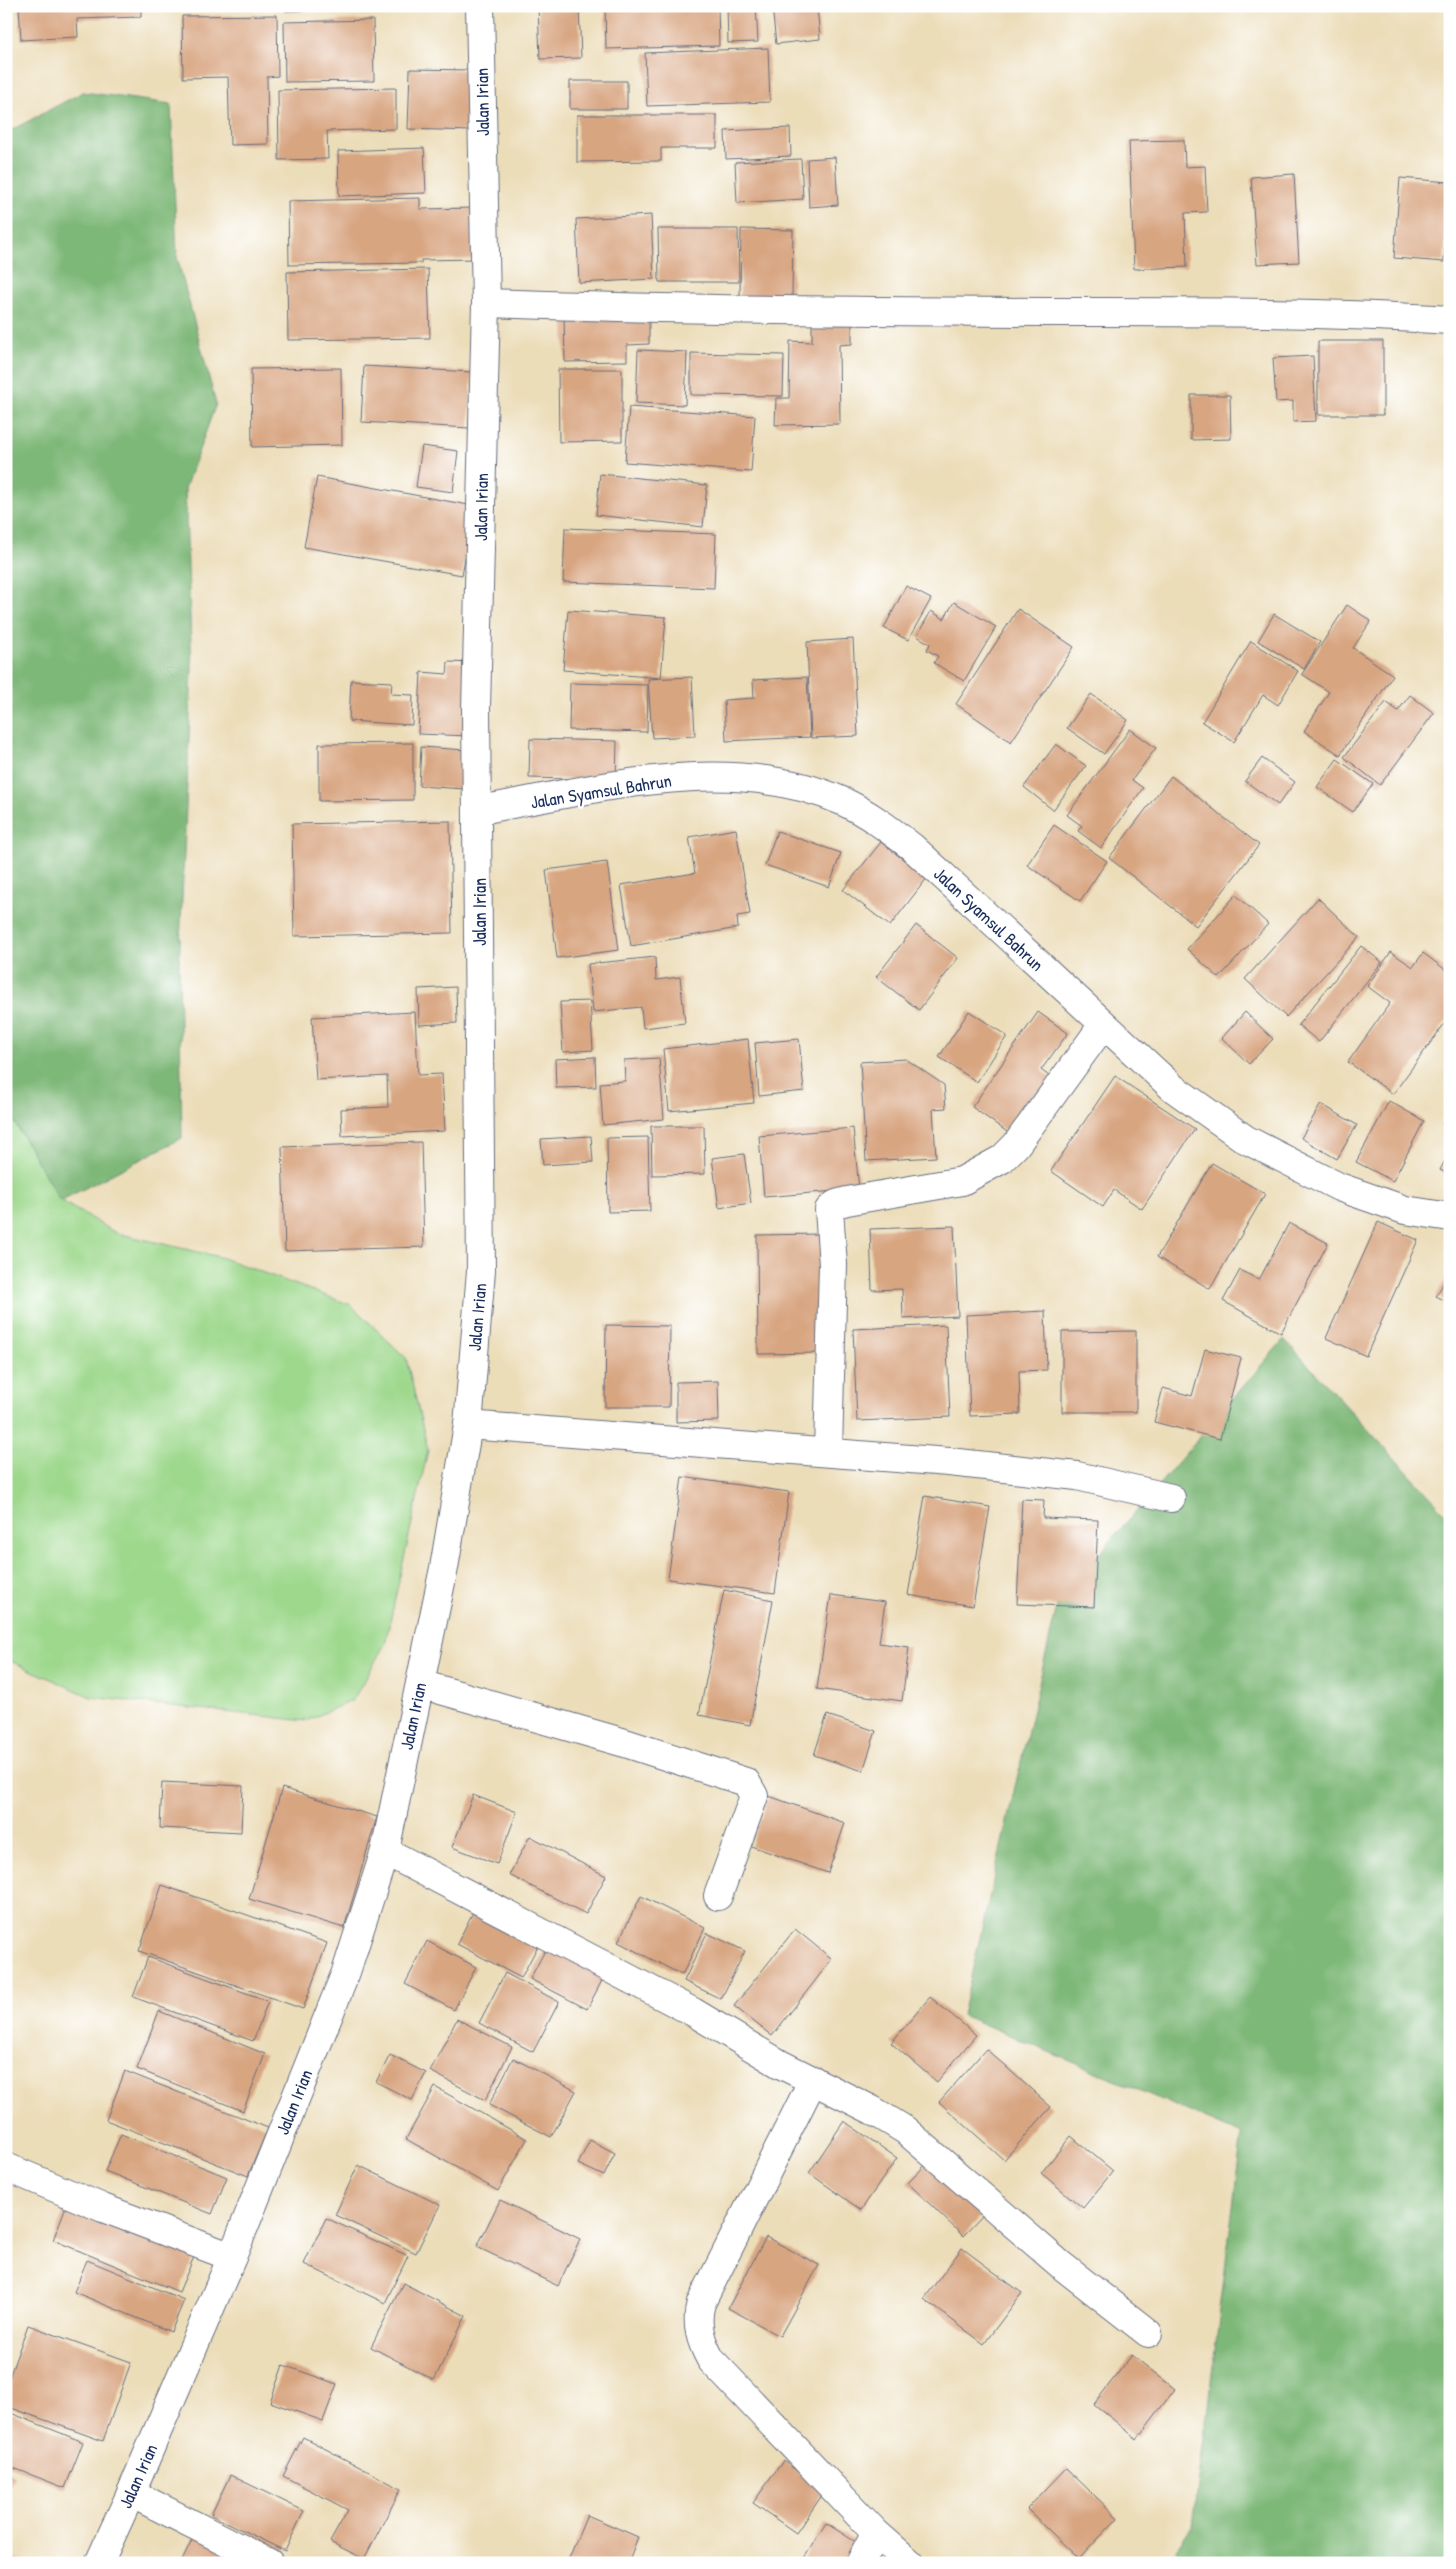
<svg xmlns="http://www.w3.org/2000/svg" width="1456" height="2569" font-family="'Patrick Hand',sans-serif">
<style>
.green{fill:#9dd88c;stroke:#5c8475}
.forest{fill:#7eb878;stroke:#4c746b}
.building{fill:#d8a581}
.lines{fill:none;stroke-linecap:round;stroke-linejoin:round}
.minor-casing{stroke:#646c7e;stroke-width:30}
.primary-casing{stroke:#646c7e;stroke-width:30}
.minor{stroke:#fff;stroke-width:28}
.primary{stroke:#fff;stroke-width:28}
.labels{text-anchor:middle;dominant-baseline:central;stroke-width:5;stroke-linejoin:round;paint-order:stroke}
.street-label{font-size:18px;fill:#1b2f5e;stroke:#fff}
</style>
<rect width="100%" height="100%" fill="#fff"/>
<filter id="ink" filterUnits="userSpaceOnUse"><feTurbulence type="fractalNoise" baseFrequency=".02" numOctaves="2"/><feDisplacementMap in="SourceGraphic" scale="10" xChannelSelector="R" yChannelSelector="G"/><feConvolveMatrix kernelMatrix="1 2 1 2 8 2 1 2 1" color-interpolation-filters="sRGB"/></filter>
<filter id="wash" filterUnits="userSpaceOnUse"><feTurbulence type="fractalNoise" baseFrequency=".0096" numOctaves="4" result="noise"/><feDisplacementMap in="SourceGraphic" scale="20" xChannelSelector="R" yChannelSelector="G"/><feGaussianBlur stdDeviation="1.12" result="paint"/><feColorMatrix in="noise" values="0 0 0 0 0 0 0 0 0 0 0 0 0 0 0 0 0 1.4 0 .05"/><feComposite in="paint" operator="in"/></filter>
<g filter="url(#wash)">
<rect width="100%" height="100%" fill="#ecddb9"/>
<path class="green" d="M6 1107 61 1201 116 1233 220 1257 351 1305 406 1358 428 1450 385 1644 353 1700 306 1721 91 1697 6 1659Z"/>
<path class="forest" d="M83 92 171 104 177 257 216 404 185 488 192 669 179 968 182 1138 60 1201 6 1107V133Z
M1284 1339 1450 1518V2563H1167L1193 2526 1242 2134 962 2015 1058 1602Z"/>
<g id="blocks">
<path class="building" d="M19 6H141V17L77 19 78 37 21 40Z
M285 6H335V10L285 11Z
M538 6H579L581 58 540 59Z
M718 6 719 46 606 49 605 7Z
M727 6H756L758 42 728 43Z
M772 6H817L820 39 776 44Z
M277 15 278 76 267 77 268 144 230 145 228 77 183 78 182 16Z
M373 20 374 81 285 82 284 22Z
M768 48 770 102 647 106 645 53Z
M410 69 472 70 471 131 408 129Z
M570 81H627V109H570Z
M396 88V129L327 131 328 159 279 160 278 90Z
M577 115H717V148H661V161L577 162Z
M790 128 791 156 726 159 725 131Z
M1184 140 1185 167 1205 166 1207 212 1185 213 1187 267 1134 269 1129 141Z
M424 148 426 193 339 196 338 151Z
M835 157 838 205 809 207 807 159Z
M801 159 803 199 737 203 735 162Z
M1294 174 1299 262 1257 264 1251 177Z
M1400 178 1449 182 1444 262 1394 258Z
M420 198V209L476 208 477 259 421 260V263L289 265 288 201Z
M651 215 654 279 579 283 576 219Z
M658 229H738L739 282H659Z
M741 229 793 230 792 298 740 297Z
M428 269 430 338 288 340 287 272Z
M649 313V344L627 345V361L565 362 564 315Z
M812 313H852V344L839 345 840 424 775 425 776 398H789L790 341 812 342Z
M1318 341H1383V415H1318Z
M638 350 687 352 685 405 636 403Z
M691 353 784 355 783 396 691 395Z
M1313 356 1316 421 1293 422V401L1276 402 1273 358Z
M364 366 472 372 469 428 361 422Z
M341 368 342 445 252 447 251 369Z
M558 369H622V441L559 442Z
M1191 395H1230L1231 439 1191 440Z
M629 407 755 416 751 472 625 462Z
M422 446 458 451 453 492 416 487Z
M600 474 707 485 703 527 596 515Z
M317 477 474 506 462 575 304 547Z
M565 528 716 534 714 588 563 582Z
M906 586 931 599 908 640 884 628Z
M954 602 996 627 964 681 934 663 938 656 927 650 930 644 917 636 931 611 944 619Z
M1347 605 1371 621 1353 648 1393 675 1340 755 1304 731 1329 692 1302 674Z
M1018 609 1074 647 1011 742 956 704Z
M568 610 666 617 661 678 563 670Z
M1274 614 1320 642 1304 669 1258 641Z
M853 639 858 736 811 738 807 642Z
M1251 641 1298 671 1278 705 1263 695 1234 742 1202 722Z
M448 662 474 663 470 736 418 734 421 672 447 674Z
M692 677 695 736 652 738 648 679Z
M807 677 810 737 726 741 724 700 754 698 753 680Z
M351 680 392 682 391 694 413 695 412 725 349 721Z
M570 683 648 685 647 732 569 730Z
M1091 694 1128 720 1104 754 1067 728Z
M1410 695 1434 713 1380 785 1344 757 1386 702 1398 711Z
M1130 729 1156 748 1132 780 1143 788 1101 848 1078 831 1082 826 1067 815Z
M530 739 617 741 616 780 529 778Z
M413 743V800L319 801V744Z
M1056 744 1086 766 1053 810 1024 787Z
M421 747 466 750 464 789 419 786Z
M1262 758 1295 782 1278 805 1245 781Z
M1337 759 1373 784 1353 812 1317 787Z
M1171 776 1259 845 1196 926 1109 858Z
M450 821 452 933 294 936 292 824Z
M1054 825 1107 861 1080 901 1027 865Z
M736 829 750 914 737 916 738 928 631 946 621 885 695 873 689 837Z
M777 831 841 853 829 887 765 865Z
M881 842 927 878 890 926 843 890Z
M607 862 619 950 557 958 546 870Z
M1236 895 1268 924 1219 978 1187 949Z
M1318 898 1359 937 1286 1017 1245 979Z
M916 925 958 958 919 1010 876 977Z
M1361 946 1382 962 1319 1042 1298 1025Z
M1391 952 1413 967 1423 953 1450 973V1016L1393 1094 1348 1062 1390 1003 1367 986Z
M655 957 656 980 680 977 685 1023 643 1028 641 1007 593 1012 588 964Z
M456 987 457 1023 419 1025 418 989Z
M590 1001 593 1050 563 1052 560 1002Z
M969 1011 1007 1036 977 1082 939 1057Z
M415 1012 418 1075 442 1074 445 1131 342 1136 341 1109 388 1107 387 1076 316 1080 312 1017Z
M1038 1012 1068 1033 1041 1070 1057 1082 1017 1139 972 1107Z
M1245 1012 1273 1039 1249 1064 1222 1038Z
M748 1039 754 1103 669 1111 663 1049Z
M799 1039 804 1091 759 1096 755 1043Z
M595 1057 596 1087 556 1088 555 1059Z
M659 1058 664 1119 603 1125 600 1083 625 1081 624 1060Z
M906 1059 944 1085 946 1108 933 1109 936 1157 866 1161 860 1062Z
M1115 1076 1195 1129 1142 1209 1114 1190 1103 1207 1051 1171Z
M1389 1101 1424 1121 1393 1181 1356 1162Z
M1321 1104 1357 1125 1337 1159 1301 1138Z
M1450 1111V1129L1442 1125Z
M651 1126H704L705 1174 652 1175Z
M853 1128 859 1189 764 1197 759 1136Z
M591 1136 593 1162 543 1165 541 1139Z
M648 1137 650 1211 608 1212 607 1138Z
M421 1142 424 1247 285 1251 282 1147Z
M1450 1151V1175L1440 1170Z
M744 1154 751 1203 719 1208 712 1158Z
M1212 1163 1265 1194 1210 1289 1157 1257Z
M1378 1222 1418 1240 1366 1356 1326 1338Z
M1289 1223 1328 1243 1281 1333 1223 1301 1240 1270 1259 1280Z
M954 1226 958 1316 903 1319 902 1289 872 1290 870 1229Z
M821 1234 823 1353 758 1354 757 1235Z
M1450 1272V1303L1436 1296Z
M1045 1311 1047 1370 1019 1371 1020 1414 970 1416 966 1315Z
M606 1325 670 1326 669 1407H605Z
M946 1325 950 1417 857 1421 853 1329Z
M1136 1331V1412H1062V1332Z
M1205 1349 1241 1358 1220 1439 1154 1422 1163 1388 1192 1396Z
M718 1381 719 1421 676 1422V1382Z
M682 1477 789 1492 775 1593 668 1579Z
M925 1496 990 1507 973 1606 908 1595Z
M1022 1499 1044 1500 1043 1518 1098 1520 1094 1607 1017 1604Z
M724 1590 773 1600 750 1725 699 1715Z
M831 1595 885 1602 879 1643 909 1647 902 1701 817 1689Z
M827 1715 876 1731 863 1771 814 1755Z
M162 1782 243 1786 241 1832 160 1828Z
M282 1788 377 1817 344 1928 249 1899Z
M473 1795 517 1812 497 1864 452 1847Z
M769 1796 845 1823 828 1873 751 1846Z
M530 1836 606 1876 586 1914 509 1875Z
M162 1885 327 1943 303 2009 139 1951Z
M641 1896 705 1928 682 1975 618 1942Z
M477 1904 542 1938 521 1978 457 1944Z
M795 1929 832 1959 772 2036 734 2006Z
M707 1933 745 1951 721 1999 684 1981Z
M427 1941 476 1967 454 2010 405 1984Z
M549 1943 606 1973 587 2009 530 1979Z
M148 1957 268 2001 253 2041 133 1997Z
M505 1973 559 2002 533 2052 479 2023Z
M930 1997 976 2035 937 2082 891 2043Z
M159 2011 265 2054 243 2111 137 2069Z
M457 2019 512 2047 485 2100 430 2071Z
M986 2049 1051 2107 1004 2160 939 2102Z
M390 2055 426 2073 412 2100 376 2082Z
M513 2058 576 2091 551 2137 489 2105Z
M125 2071 268 2128 248 2176 106 2120Z
M435 2087 527 2139 498 2191 406 2139Z
M844 2121 897 2158 861 2210 809 2173Z
M121 2134 227 2177 212 2214 105 2171Z
M1071 2136 1113 2171 1083 2208 1041 2173Z
M590 2140 615 2153 604 2176 578 2164Z
M932 2158 987 2211 963 2236 908 2183Z
M358 2165 440 2205 416 2253 335 2215Z
M500 2200 580 2239 558 2286 477 2247Z
M68 2201 196 2252 179 2292 53 2240Z
M326 2218 408 2256 385 2303 304 2264Z
M766 2237 819 2265 780 2336 728 2308Z
M962 2248 1022 2293 984 2344 924 2299Z
M87 2260 184 2300 171 2332 74 2292Z
M403 2283 466 2316 434 2380 371 2347Z
M28 2325 131 2362 103 2441 6 2406V2386Z
M1132 2355 1175 2389 1137 2439 1094 2404Z
M283 2365 337 2384 323 2421 270 2402Z
M6 2411 83 2442 65 2488 6 2465Z
M303 2437 401 2489 364 2559 330 2542 348 2510 283 2476Z
M783 2461 825 2491 796 2533 753 2503Z
M1066 2468 1118 2518 1079 2559 1027 2509Z
M6 2473 14 2476 6 2494Z
M230 2475 304 2511 285 2551 211 2515Z
M587 2515 638 2537 628 2563H567Z
M826 2523 862 2546 851 2563H801Z
M197 2530 260 2563H181Z
M6 2556 26 2562V2563H6Z"/>
</g>
</g>
<g filter="url(#ink)">
<use href="#blocks" fill-opacity="0" stroke="#646c7e" stroke-width="1"/>
<g class="lines">
<defs>
<path id="minor" d="M486 303C672 310 857 311 1043 312 1178 312 1315 311 1450 320
M479 810C594 790 730 751 842 801 868 813 890 830 912 847L1173 1088 1245 1139 1339 1187 1405 1210 1450 1217
M468 1425 949 1462 1077 1476 1171 1498
M828 1451 833 1265 829 1210 836 1204 847 1201 962 1181 1002 1159 1016 1145 1103 1025
M420 1684 625 1743 746 1782 754 1796 718 1896
M385 1851 693 2012 780 2064 872 2110 905 2130 1061 2265 1148 2333
M813 2080 701 2303C695 2324 701 2342 711 2360L876 2533 910 2563
M6 2167 103 2208 232 2257
M131 2493 269 2563
M860 2563 876 2533"/>
<path id="primary" d="M99 2563 131 2493 232 2257 346 1972 385 1851 444 1568 468 1425 481 1271 476 709 486 303 480 6"/>
</defs>
<use href="#minor" class="minor-casing"/>
<use href="#primary" class="primary-casing"/>
<use href="#minor" class="minor"/>
<use href="#primary" class="primary"/>
</g>
</g>
<g class="labels">
<g class="street-label">
<text transform="translate(482 102) rotate(-91)">Jalan Irian</text>
<text transform="translate(481 507) rotate(-89)">Jalan Irian</text>
<text transform="translate(601 791) rotate(-9)">Jalan Syamsul Bahrun</text>
<text transform="translate(479 912) rotate(-90)">Jalan Irian</text>
<text transform="translate(989 919) rotate(43)">Jalan Syamsul Bahrun</text>
<text transform="translate(477 1317) rotate(-85)">Jalan Irian</text>
<text transform="translate(413 1716) rotate(-78)">Jalan Irian</text>
<text transform="translate(294 2102) rotate(-68)">Jalan Irian</text>
<text transform="translate(138 2476) rotate(-66)">Jalan Irian</text>
</g>
</g>
<rect width="1456" height="2569" fill="none" stroke="#fff" stroke-width="25"/>
</svg>
